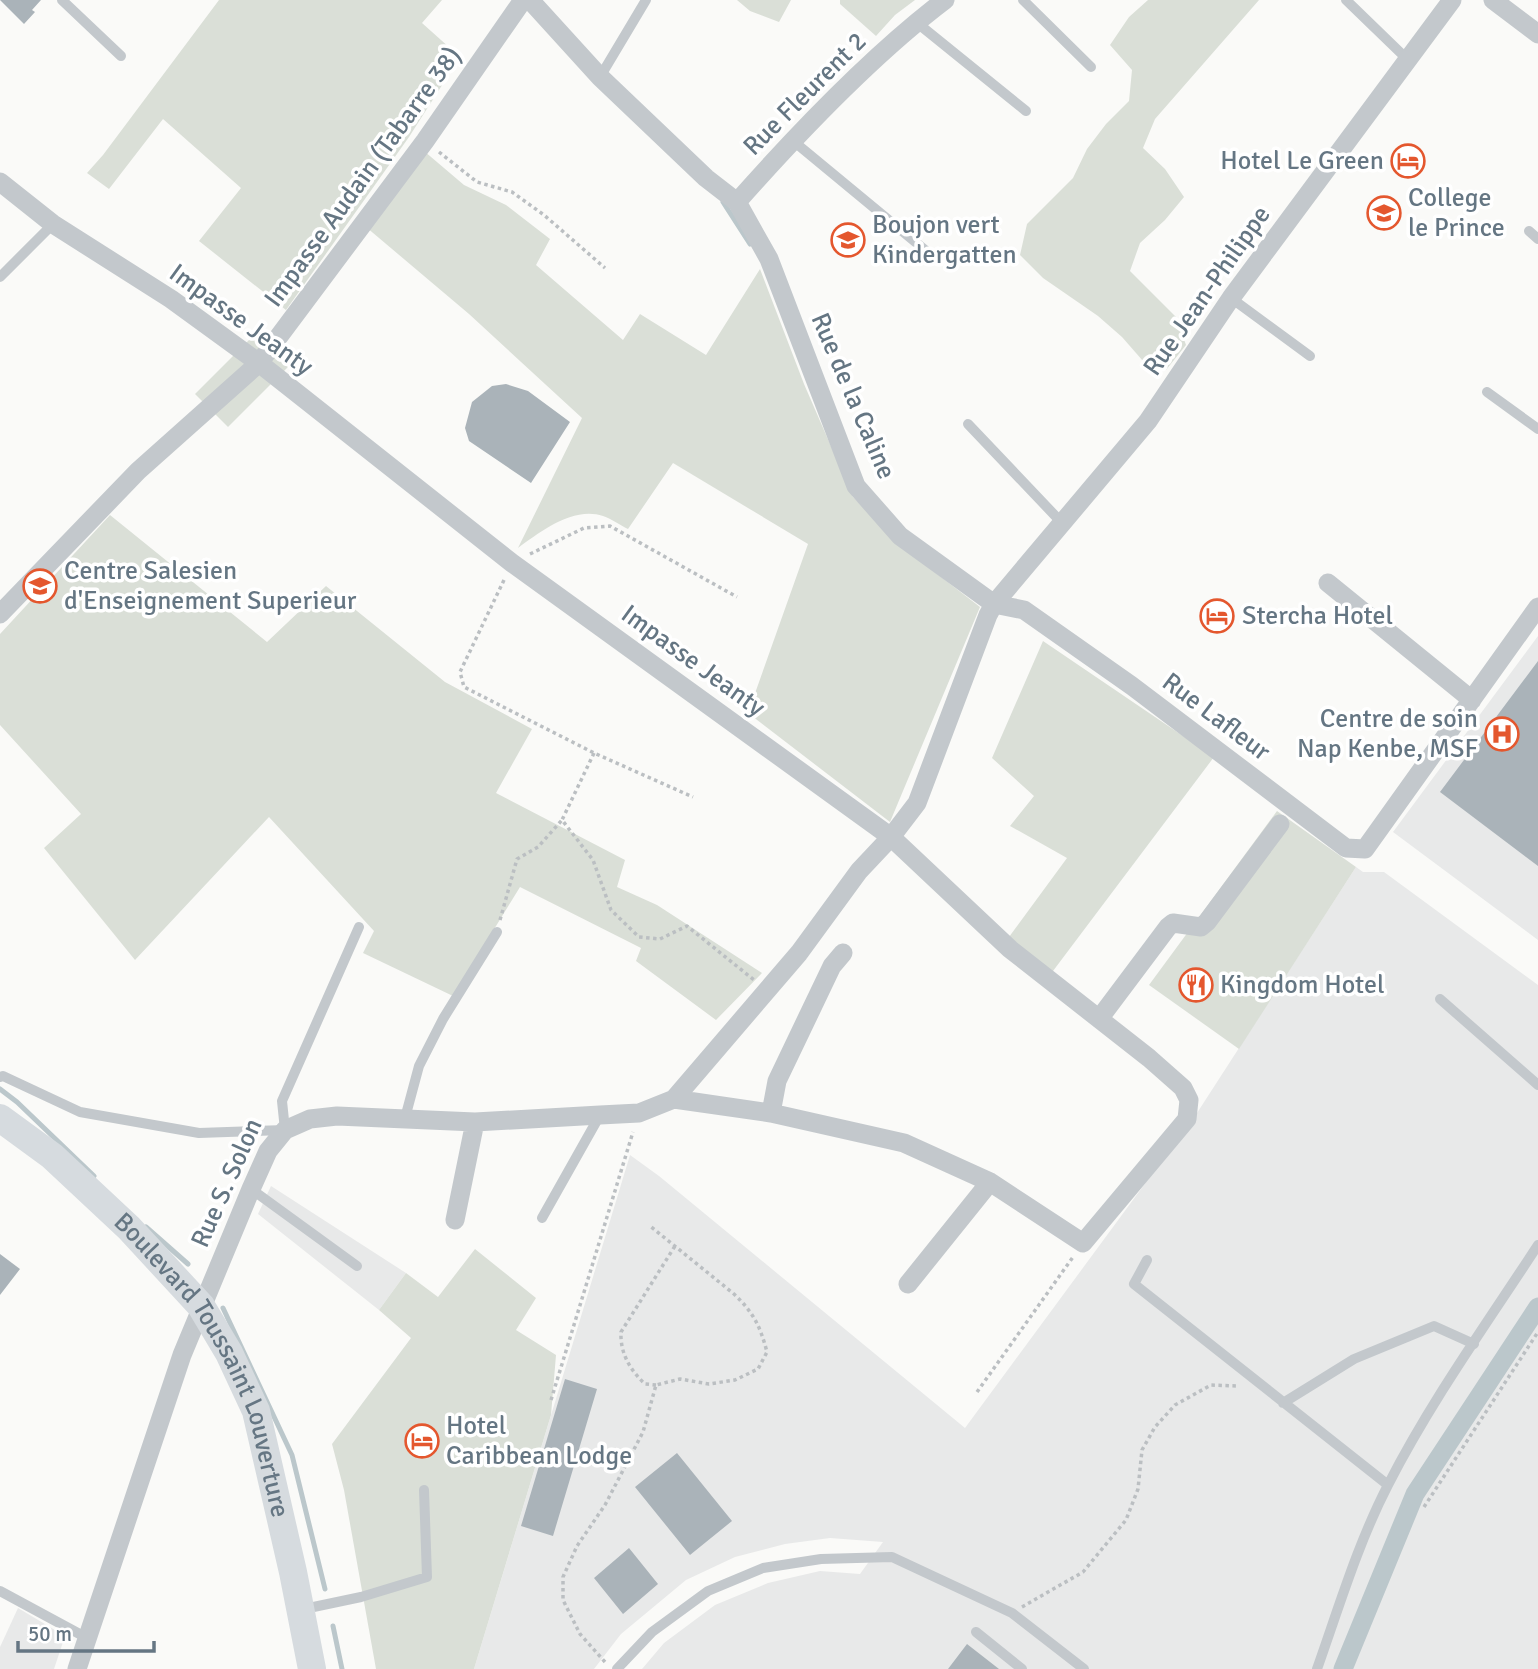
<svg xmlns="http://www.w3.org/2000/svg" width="1538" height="1669" font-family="Signika,sans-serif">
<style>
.built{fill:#e8e9e9}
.green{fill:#dadfd7}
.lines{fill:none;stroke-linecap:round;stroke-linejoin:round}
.stream{stroke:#bbc7cb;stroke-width:5}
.canal{stroke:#bbc7cb;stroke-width:19}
.building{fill:#aab3b9}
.path{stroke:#bbbfc2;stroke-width:3.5;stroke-dasharray:3.5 3.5;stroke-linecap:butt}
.service{stroke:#c3c8cc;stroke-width:10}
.minor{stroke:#c3c8cc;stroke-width:19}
.secondary{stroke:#d6dbdf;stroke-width:28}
.labels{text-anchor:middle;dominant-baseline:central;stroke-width:7;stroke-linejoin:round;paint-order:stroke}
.street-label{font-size:26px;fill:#657683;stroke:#fff}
.poi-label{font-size:26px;fill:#657683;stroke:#fff;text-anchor:start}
</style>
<rect width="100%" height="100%" fill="#fafaf8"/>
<path class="built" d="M1538 636V940L1393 832Z
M1356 867 1363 872H1384L1538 985V1669H642L664 1643 715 1605 768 1583 820 1571 860 1574 883 1542 830 1538 785 1544 735 1557 686 1580 621 1634 594 1669H474L630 1155 659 1176 965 1428 1197 1113Z
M271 1186 406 1273 379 1310 258 1214Z
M18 1608 65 1636 54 1669H0V1647Z"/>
<path class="green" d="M219 0H442L422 23 460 57 409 137 286 310 199 241 241 188 163 119 109 189 87 173 103 155Z
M737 0H791L779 22 750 11Z
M840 0H915L895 15 876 36 840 4Z
M1148 0H1259L1155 119 1143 148 1165 169 1184 197 1165 220 1140 243 1130 271 1176 317 1186 345 1166 370 1143 361 1122 337 1098 316 1043 278 1020 255 1027 224 1073 178 1087 149 1106 124 1129 101 1132 70 1110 45 1129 17Z
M424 151 464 185 506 205 550 239 536 265 623 340 640 314 706 355 760 269 804 384 853 497 910 553 980 607 890 822 748 713 808 544 673 463 628 529C620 525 612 519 603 516 573 506 540 532 518 548L582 418 469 314 366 227Z
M259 330 296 359 228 427 195 394Z
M110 515 267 642 326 586 445 682 532 729 496 793 625 860 617 887 657 905 762 973 716 1020 636 961 641 948 520 887 453 996 363 953 374 931 269 817 135 960 44 848 81 814 0 725V634Z
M1043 641 1214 757 1050 975 1009 937 1067 858 1010 826 1034 796 992 758Z
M1277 811 1356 867 1239 1049 1149 985Z
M475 1249 536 1298 516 1330 556 1355 551 1415 474 1669H376L344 1490 332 1444 411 1338 379 1310 406 1273 438 1297Z"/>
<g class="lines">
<path class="stream" d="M723 202 750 244
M0 1089 17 1102 94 1176
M146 1227 188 1264
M223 1308 292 1455 325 1589
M333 1626 342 1669"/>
<path class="canal" d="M1343 1669 1415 1494 1538 1307"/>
</g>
<path class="building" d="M0 0H41L32 10 35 12 24 24Z
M506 384 528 391 570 422 531 483 469 441 465 428 472 402 492 386Z
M1538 661V866L1440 792Z
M0 1254 20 1269 0 1295Z
M565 1379 597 1389 553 1536 521 1526Z
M677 1453 732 1521 690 1555 635 1487Z
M629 1548 658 1584 623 1614 594 1578Z
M967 1644 999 1669H948Z"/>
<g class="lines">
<path class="path" d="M439 152 477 182 512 192 544 215 605 268
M530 554 584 528 610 526 737 597
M504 580 460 672 464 687 594 753 693 797
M594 753 562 820 593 860 611 910 639 937 660 939 687 926 754 980
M500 920 517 859 538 847 562 820
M656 1385 645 1384C630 1370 620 1353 621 1332L675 1246
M977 1392 1073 1257
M551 1400 633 1132
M1424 1507 1538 1332
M1022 1607 1083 1572 1126 1520 1138 1489 1142 1450 1155 1427 1175 1405 1211 1385 1239 1386
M605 1662 580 1634 563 1600V1577L577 1546 605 1505 643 1432 656 1385 680 1379 709 1384 735 1380 758 1369 767 1352C760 1326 754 1313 734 1294L650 1226"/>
<path class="service" d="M62 0 121 56
M1023 0 1091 67
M1346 0 1408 60
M916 22 1026 111
M600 77 646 0
M792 140 936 259
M1529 231 1538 239
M0 277 53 224
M1231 298 1310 356
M1487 392 1538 429
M968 424 1063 524
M1440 999 1538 1085
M0 1077 3 1076 80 1112 199 1133 285 1130 282 1101 359 927
M405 1118 419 1066 443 1019 497 932
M251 1189 357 1266
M542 1218 600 1115
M1147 1260 1134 1284 1388 1485
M1283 1403 1354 1359 1434 1326 1474 1344
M0 1591 87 1638
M304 1609 361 1597 427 1577 424 1490
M976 1632 1022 1669
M617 1669 652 1632 708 1591 763 1568 821 1559 892 1557 1012 1613 1084 1669
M1317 1669C1339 1607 1358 1543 1388 1485 1431 1401 1487 1323 1538 1245"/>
<path class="minor" d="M530 0 600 77 706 178 737 202 769 259 856 486 900 536 994 604 1024 610 1132 686 1346 848 1365 849 1538 607
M1493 0 1538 34
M0 182 53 224 171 299 259 363 512 563 891 837 1010 949 1149 1058 1183 1088 1189 1100 1187 1119 1083 1243 990 1182 904 1143 771 1113 674 1099 639 1113 600 1115 475 1122 337 1116 310 1119 285 1130 268 1151 251 1189 182 1355 77 1669
M737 202C799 132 871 56 945 0
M1328 583 1472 700
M0 614 138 471 259 363 425 141 523 0
M1099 1019 1168 927 1173 923 1201 927 1207 922 1280 824
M674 1099 799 953 859 871 891 837 917 803 988 615 994 604 1148 421 1231 298 1452 0
M771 1113 777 1081 832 966 843 953
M455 1220 475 1122
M908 1284 990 1182"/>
<path class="secondary" id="s1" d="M0 1118 52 1156 129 1228 201 1306 229 1353 256 1411 293 1572 312 1669"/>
</g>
<defs>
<symbol id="hotel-ring" viewBox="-11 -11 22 22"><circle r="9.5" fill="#fff" stroke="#e4572e" stroke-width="1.5"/><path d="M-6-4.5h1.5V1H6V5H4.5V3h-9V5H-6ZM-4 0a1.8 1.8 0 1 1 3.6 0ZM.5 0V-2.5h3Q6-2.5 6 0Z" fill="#e4572e"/></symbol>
<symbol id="school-ring" viewBox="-11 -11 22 22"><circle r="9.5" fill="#fff" stroke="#e4572e" stroke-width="1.5"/><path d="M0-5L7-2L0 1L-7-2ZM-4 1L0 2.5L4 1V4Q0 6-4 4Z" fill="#e4572e"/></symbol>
<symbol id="hospital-ring" viewBox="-11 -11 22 22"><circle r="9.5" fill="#fff" stroke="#e4572e" stroke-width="1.5"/><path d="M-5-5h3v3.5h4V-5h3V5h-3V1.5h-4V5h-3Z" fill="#e4572e"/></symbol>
<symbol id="restaurant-ring" viewBox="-11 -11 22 22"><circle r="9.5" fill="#fff" stroke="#e4572e" stroke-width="1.5"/><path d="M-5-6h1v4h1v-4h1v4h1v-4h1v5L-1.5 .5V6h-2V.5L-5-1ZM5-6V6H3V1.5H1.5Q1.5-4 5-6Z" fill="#e4572e"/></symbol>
</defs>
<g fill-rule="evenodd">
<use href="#hotel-ring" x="1389" y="142" width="38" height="38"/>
<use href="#school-ring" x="1365" y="194" width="38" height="38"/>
<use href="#school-ring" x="829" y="221" width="38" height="38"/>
<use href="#school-ring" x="21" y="567" width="38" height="38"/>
<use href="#hotel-ring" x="1198" y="597" width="38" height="38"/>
<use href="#hospital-ring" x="1483" y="715" width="38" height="38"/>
<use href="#restaurant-ring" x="1177" y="966" width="38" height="38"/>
<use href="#hotel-ring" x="403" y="1422" width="38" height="38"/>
</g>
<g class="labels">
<g class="street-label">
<text transform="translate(805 94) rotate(-45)">Rue Fleurent 2</text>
<text transform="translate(363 177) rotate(-54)">Impasse Audain (Tabarre 38)</text>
<text transform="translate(1207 291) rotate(-55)">Rue Jean-Philippe</text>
<text transform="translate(241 320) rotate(36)">Impasse Jeanty</text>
<text transform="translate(853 396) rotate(67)">Rue de la Caline</text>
<text transform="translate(693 661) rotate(36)">Impasse Jeanty</text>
<text transform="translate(1216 717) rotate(37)">Rue Lafleur</text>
<text transform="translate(227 1183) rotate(-66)">Rue S. Solon</text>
<text stroke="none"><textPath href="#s1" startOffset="329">Boulevard Toussaint Louverture</textPath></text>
</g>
<g class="poi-label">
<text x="1384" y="161" text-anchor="end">Hotel Le Green</text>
<text x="1408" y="198">College<tspan x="1408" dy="30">le Prince</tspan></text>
<text x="872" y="225">Boujon vert<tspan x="872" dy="30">Kindergatten</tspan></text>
<text x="64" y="571">Centre Salesien<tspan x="64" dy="30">d'Enseignement Superieur</tspan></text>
<text x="1242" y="616">Stercha Hotel</text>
<text x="1478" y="719" text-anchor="end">Centre de soin<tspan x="1478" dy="30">Nap Kenbe, MSF</tspan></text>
<text x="1220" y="985">Kingdom Hotel</text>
<text x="446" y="1426">Hotel<tspan x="446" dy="30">Caribbean Lodge</tspan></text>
</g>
</g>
<path d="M18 1641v10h136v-10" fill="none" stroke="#657683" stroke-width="3.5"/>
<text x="28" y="1641" font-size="21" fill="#657683" stroke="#ffffff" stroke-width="5" paint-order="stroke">50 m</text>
</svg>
